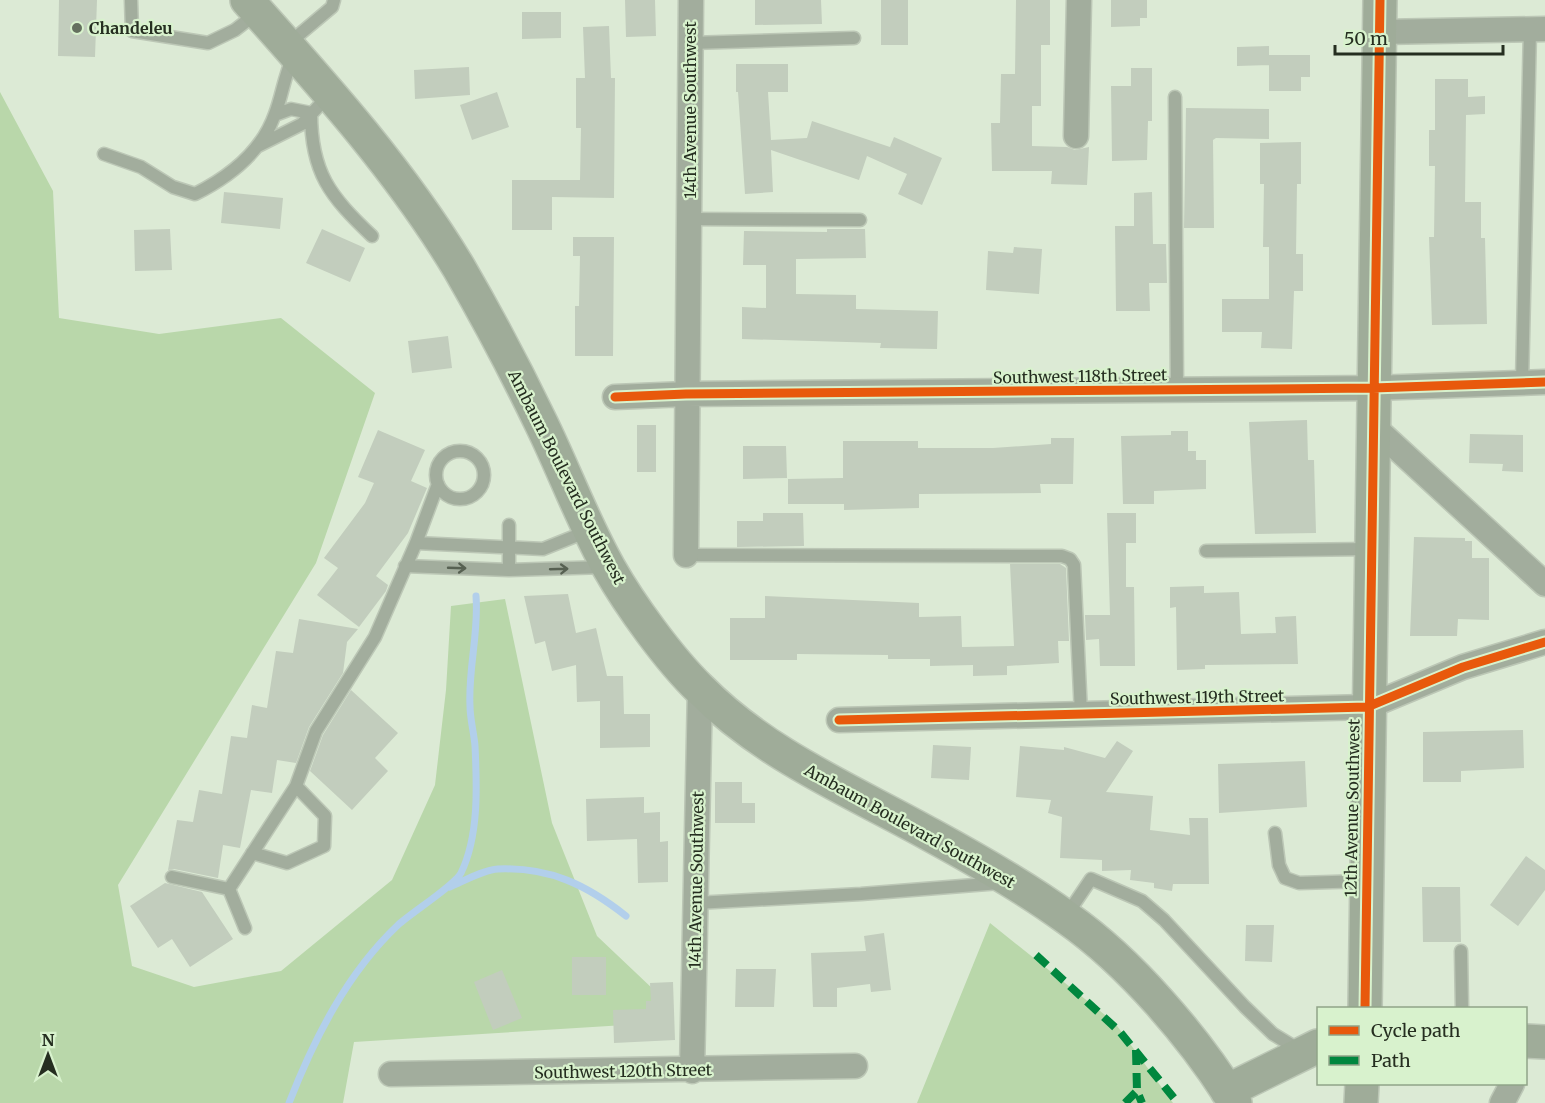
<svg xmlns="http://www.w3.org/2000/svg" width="1545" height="1103" font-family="Merriweather,serif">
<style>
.forest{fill:#b9d7aa}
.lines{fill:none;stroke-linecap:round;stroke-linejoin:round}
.stream{stroke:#b2cfeb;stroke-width:7}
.building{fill:#c2cdbd}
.lane-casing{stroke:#bcc7b6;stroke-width:15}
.street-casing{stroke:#bcc7b6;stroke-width:27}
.secondary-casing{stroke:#bcc7b6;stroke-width:36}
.lane{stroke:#a2ad9d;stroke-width:12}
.street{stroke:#a2ad9d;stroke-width:24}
.secondary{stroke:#9fac99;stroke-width:33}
.quiet{stroke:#00873e;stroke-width:8;stroke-dasharray:15 8;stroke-linecap:butt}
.cycleway-casing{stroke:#d8f2cd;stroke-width:13}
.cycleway{stroke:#e8590c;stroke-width:9}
.oneway{stroke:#576152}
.poi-dot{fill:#65705f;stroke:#d8f2cd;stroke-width:2}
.labels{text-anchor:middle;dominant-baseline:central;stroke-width:4.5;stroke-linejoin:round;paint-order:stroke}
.poi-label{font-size:16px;font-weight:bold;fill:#252e20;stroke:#d8f2cd;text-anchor:start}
.street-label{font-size:16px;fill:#252e20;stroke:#d8f2cd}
</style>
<rect width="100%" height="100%" fill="#dcead5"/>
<path class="forest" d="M0 92 53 191 59 318 159 334 281 318 375 393 316 563 118 885 132 966 194 987 281 971 392 880 435 785 446 690 451 606 505 599 552 823 597 936 654 990 657 1023 354 1042 343 1103H0Z
M990 923 1115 1023 1173 1103H917Z"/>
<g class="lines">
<path class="stream" d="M450 887C464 881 483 870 498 869 550 867 587 885 626 916
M289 1103C314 1039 347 973 398 925 411 913 455 885 461 873 479 836 477 786 475 746 474 733 470 719 470 706 468 669 479 633 476 596"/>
</g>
<path class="building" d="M59 0H97L95 57 58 56Z
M625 0H655L656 36 626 37Z
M755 0H821L822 24 755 25Z
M881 0H908V45H881Z
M1016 0H1050V45H1041V106H1032V146L1067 147 1075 150 1089 147 1087 185 1051 184 1052 171H992L991 123H1000L1001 74H1015Z
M1111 0H1147V18H1140V26L1111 27Z
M522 12H561V38L522 39Z
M609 26 611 78H615L614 198 552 197V230H512V180H580L581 128H576V78H585L583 27Z
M1269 46V65L1237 66V47Z
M1269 55H1310V77H1301V91H1269Z
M736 64H788V92H768L771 140 807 138 812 121 890 147 894 137 942 158 922 205 898 194 907 174 867 156 859 180 771 150 773 192 745 194 738 92H736Z
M469 67 470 95 415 99 414 70Z
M1131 68H1152V121H1148L1147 160 1112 161 1111 86H1131Z
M1435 79H1468V97L1485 96V114L1466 115 1465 202H1481V238H1485L1487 324 1432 325 1429 237H1434L1435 166H1429V130H1435Z
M497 92 509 127 472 140 460 105Z
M1186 108 1269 109V139L1216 138 1213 140 1214 228H1184Z
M1301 142V184H1297L1296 254H1303V291H1294L1292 349 1261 348 1262 332H1222V299H1269V247H1263L1264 184H1260V143Z
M224 192 283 198 280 229 221 223Z
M1152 192 1153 244H1166L1167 283H1149L1150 311H1116L1115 226H1134V193Z
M170 229 172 270 135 271 134 230Z
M322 229 365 248 350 282 306 263Z
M827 229H865L866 258 796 259V294L856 295V309L938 311 937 349 880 348 881 343 742 339V307L766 308V265H743L744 231 827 232Z
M573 237H614L613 356H575V306H579L580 256H573Z
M1014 247 1042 249 1039 294 986 290 988 251 1013 253Z
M448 336 452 368 412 373 408 341Z
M1307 420 1308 460H1314L1316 533 1255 534 1249 422Z
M637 425H656V472H637Z
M378 430 425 450 411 481 427 488 408 533 376 576 388 585 386 591 359 627 317 595 338 568 324 558 365 503 374 483 358 477Z
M1171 431H1188V451H1196V460H1206V489L1154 491V504H1123L1121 436 1171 435Z
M1470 434 1523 435V472L1502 471 1503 464 1469 463Z
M1051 438H1074L1073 484H1040L1041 493 919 494V508L844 510V504H788V479L843 478V441H918V448H993L1051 444Z
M743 446H786L787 478 743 479Z
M763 513H803L804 546 737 547V521H763Z
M1107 513H1136V543H1126V587H1134L1135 666H1100L1099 639 1086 640 1085 615H1110Z
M1414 537 1465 538V541H1472V558H1489V620L1458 619 1457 636H1410Z
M1010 564H1060L1066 568 1069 641H1058L1059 663 1007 666V675L973 676V665L930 666V659H888V655L797 654V660H730V618H765V596L919 603V617L961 616 962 647 1014 646Z
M1204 586V593L1239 592 1241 634 1276 633 1275 617 1296 616 1298 664 1205 665V669L1177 670 1176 607 1170 608V587Z
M568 594 576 633 596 628 607 676H623L624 714H650V747L600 748V701L577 702 576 665 552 671 545 641 535 644 524 596Z
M299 619 358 629 347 642 343 673 309 727 296 763 277 760 272 793 251 790 240 848 223 845 218 878 174 869 168 870 177 820 193 822 199 790 222 794 231 736 247 738 252 705 267 708 276 651 293 653Z
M351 690 398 733 375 758 388 771 352 810 310 771 323 735Z
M1523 730 1524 768 1461 771V782H1423V732Z
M1117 741 1133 751 1106 792 1153 796 1150 830 1190 835 1189 818H1208L1209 884H1173L1172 891 1154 888V883L1130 880 1131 870 1102 871V860L1060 858 1062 817 1048 813 1051 800 1016 797 1020 746 1064 750V747L1105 758Z
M933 745 971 747 969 780 931 778Z
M1305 761 1307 807 1219 813 1218 764Z
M715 782H742V803H755V823H715Z
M644 797V813L660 812V842L668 841V882L638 883 637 839 587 841 586 799Z
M1526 856 1545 870V890L1518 926 1490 905Z
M165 883 202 892 233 939 190 967 172 939 158 948 130 906Z
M1422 887H1460L1461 942H1423Z
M1246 925H1274L1272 962 1245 961Z
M884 933 891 990 871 992 870 984 837 988V1007H813L811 953 866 951 864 936Z
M572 957H606V995H572Z
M736 969H776L774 1007H735Z
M502 970 522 1018 493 1030 474 982Z
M673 982 675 1040 614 1043 613 1010 646 1009V1001H651L650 983Z"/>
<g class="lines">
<defs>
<path id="lane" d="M131 0 132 31 208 43 235 30 257 13
M691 43 854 38
M288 44 332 7 334 0
M1175 97 1177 390
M311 113C311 173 330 196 372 236
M275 115 291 109 311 113
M258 146 302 124 329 95
M104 154 141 167 173 187 195 194C229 177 262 151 275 114 282 96 284 77 293 57
M690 219 860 220
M1522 383 1530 29
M436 475a24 24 0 1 1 48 0a24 24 0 1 1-48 0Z
M509 525V570
M416 543 543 549 588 531
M1206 551 1370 549
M686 555 1062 556 1070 559 1074 565 1081 714
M405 566 509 570 605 567
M1275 833 1279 865 1285 878 1299 883 1366 881
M252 853 287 863 324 846 325 816 296 786
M172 877 229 889 245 928
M229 889 296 786 316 731 375 637 416 543 438 484
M696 903 861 894 1000 883
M1066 916 1091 879 1142 901 1164 920 1245 1007 1273 1034 1301 1051
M1461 951 1462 1008"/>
<path id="street" d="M1380 32 1545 29
M1076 136 1079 0
M615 397 686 394 1373 388 1545 382
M1374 427 1545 584
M686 555 691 0
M839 720 1367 707 1463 667 1545 642
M692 1071 700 689
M391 1074 855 1066
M1502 1103 1512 1084"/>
<path id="secondary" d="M247 0C323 85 400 170 459 268 488 318 516 371 541 423 564 470 583 522 609 568 630 605 669 659 700 689 765 755 852 791 931 835 977 860 1025 887 1067 918 1130 962 1195 1038 1235 1103
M1365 1008 1380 0
M1526 1041 1545 1042
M1227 1091 1318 1046
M1361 1103 1362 1084"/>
</defs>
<use href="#lane" class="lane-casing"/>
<use href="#street" class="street-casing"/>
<use href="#secondary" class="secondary-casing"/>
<use href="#lane" class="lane"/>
<use href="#street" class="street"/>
<use href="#secondary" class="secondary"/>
<path class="quiet" d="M1036 955 1120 1032 1178 1103
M1136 1050 1137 1091 1142 1103
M1125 1103 1137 1091"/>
<defs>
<path id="cycleway" d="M615 397 686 394 1373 388 1545 382
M839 720 1367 707 1463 667 1545 642
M1365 1008 1380 0"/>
</defs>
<use href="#cycleway" class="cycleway-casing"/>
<use href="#cycleway" class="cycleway"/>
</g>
<defs><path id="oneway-shaft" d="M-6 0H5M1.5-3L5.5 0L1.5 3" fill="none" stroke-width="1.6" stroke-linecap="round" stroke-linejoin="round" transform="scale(1.5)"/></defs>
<g class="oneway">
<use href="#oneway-shaft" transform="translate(457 568) rotate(2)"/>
<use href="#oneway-shaft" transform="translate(559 569) rotate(-2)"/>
</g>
<circle class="poi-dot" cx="77" cy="28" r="6"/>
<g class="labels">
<g class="poi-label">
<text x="89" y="28">Chandeleu</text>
</g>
<g class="street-label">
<text transform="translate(690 110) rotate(-90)">14th Avenue Southwest</text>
<text transform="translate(1080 376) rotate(-1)">Southwest 118th Street</text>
<text transform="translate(567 477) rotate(63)">Ambaum Boulevard Southwest</text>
<text transform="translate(1197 697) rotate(-1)">Southwest 119th Street</text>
<text transform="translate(1352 808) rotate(-89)">12th Avenue Southwest</text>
<text transform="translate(910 826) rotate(29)">Ambaum Boulevard Southwest</text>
<text transform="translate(696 880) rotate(-89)">14th Avenue Southwest</text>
<text transform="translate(623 1071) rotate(-1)">Southwest 120th Street</text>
</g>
</g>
<rect x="1317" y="1007" width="210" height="78" fill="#d8f2cd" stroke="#90a488" stroke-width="1.5"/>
<rect x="1329" y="1026" width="30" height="9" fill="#e8590c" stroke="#90a488" stroke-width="1.5"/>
<text x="1371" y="1037" font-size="18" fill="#252e20">Cycle path</text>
<rect x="1329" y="1056" width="30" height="9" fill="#00873e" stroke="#90a488" stroke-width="1.5"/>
<text x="1371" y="1067" font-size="18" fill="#252e20">Path</text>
<g transform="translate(48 1055)" stroke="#d8f2cd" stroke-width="4.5" paint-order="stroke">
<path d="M0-4.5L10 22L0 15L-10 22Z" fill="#252e20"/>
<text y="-9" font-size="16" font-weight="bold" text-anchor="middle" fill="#252e20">N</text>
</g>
<path d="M1335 45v9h168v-9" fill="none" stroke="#252e20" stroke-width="3"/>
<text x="1344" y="45" font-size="18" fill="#252e20" stroke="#d8f2cd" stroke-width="4.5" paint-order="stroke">50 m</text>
</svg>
